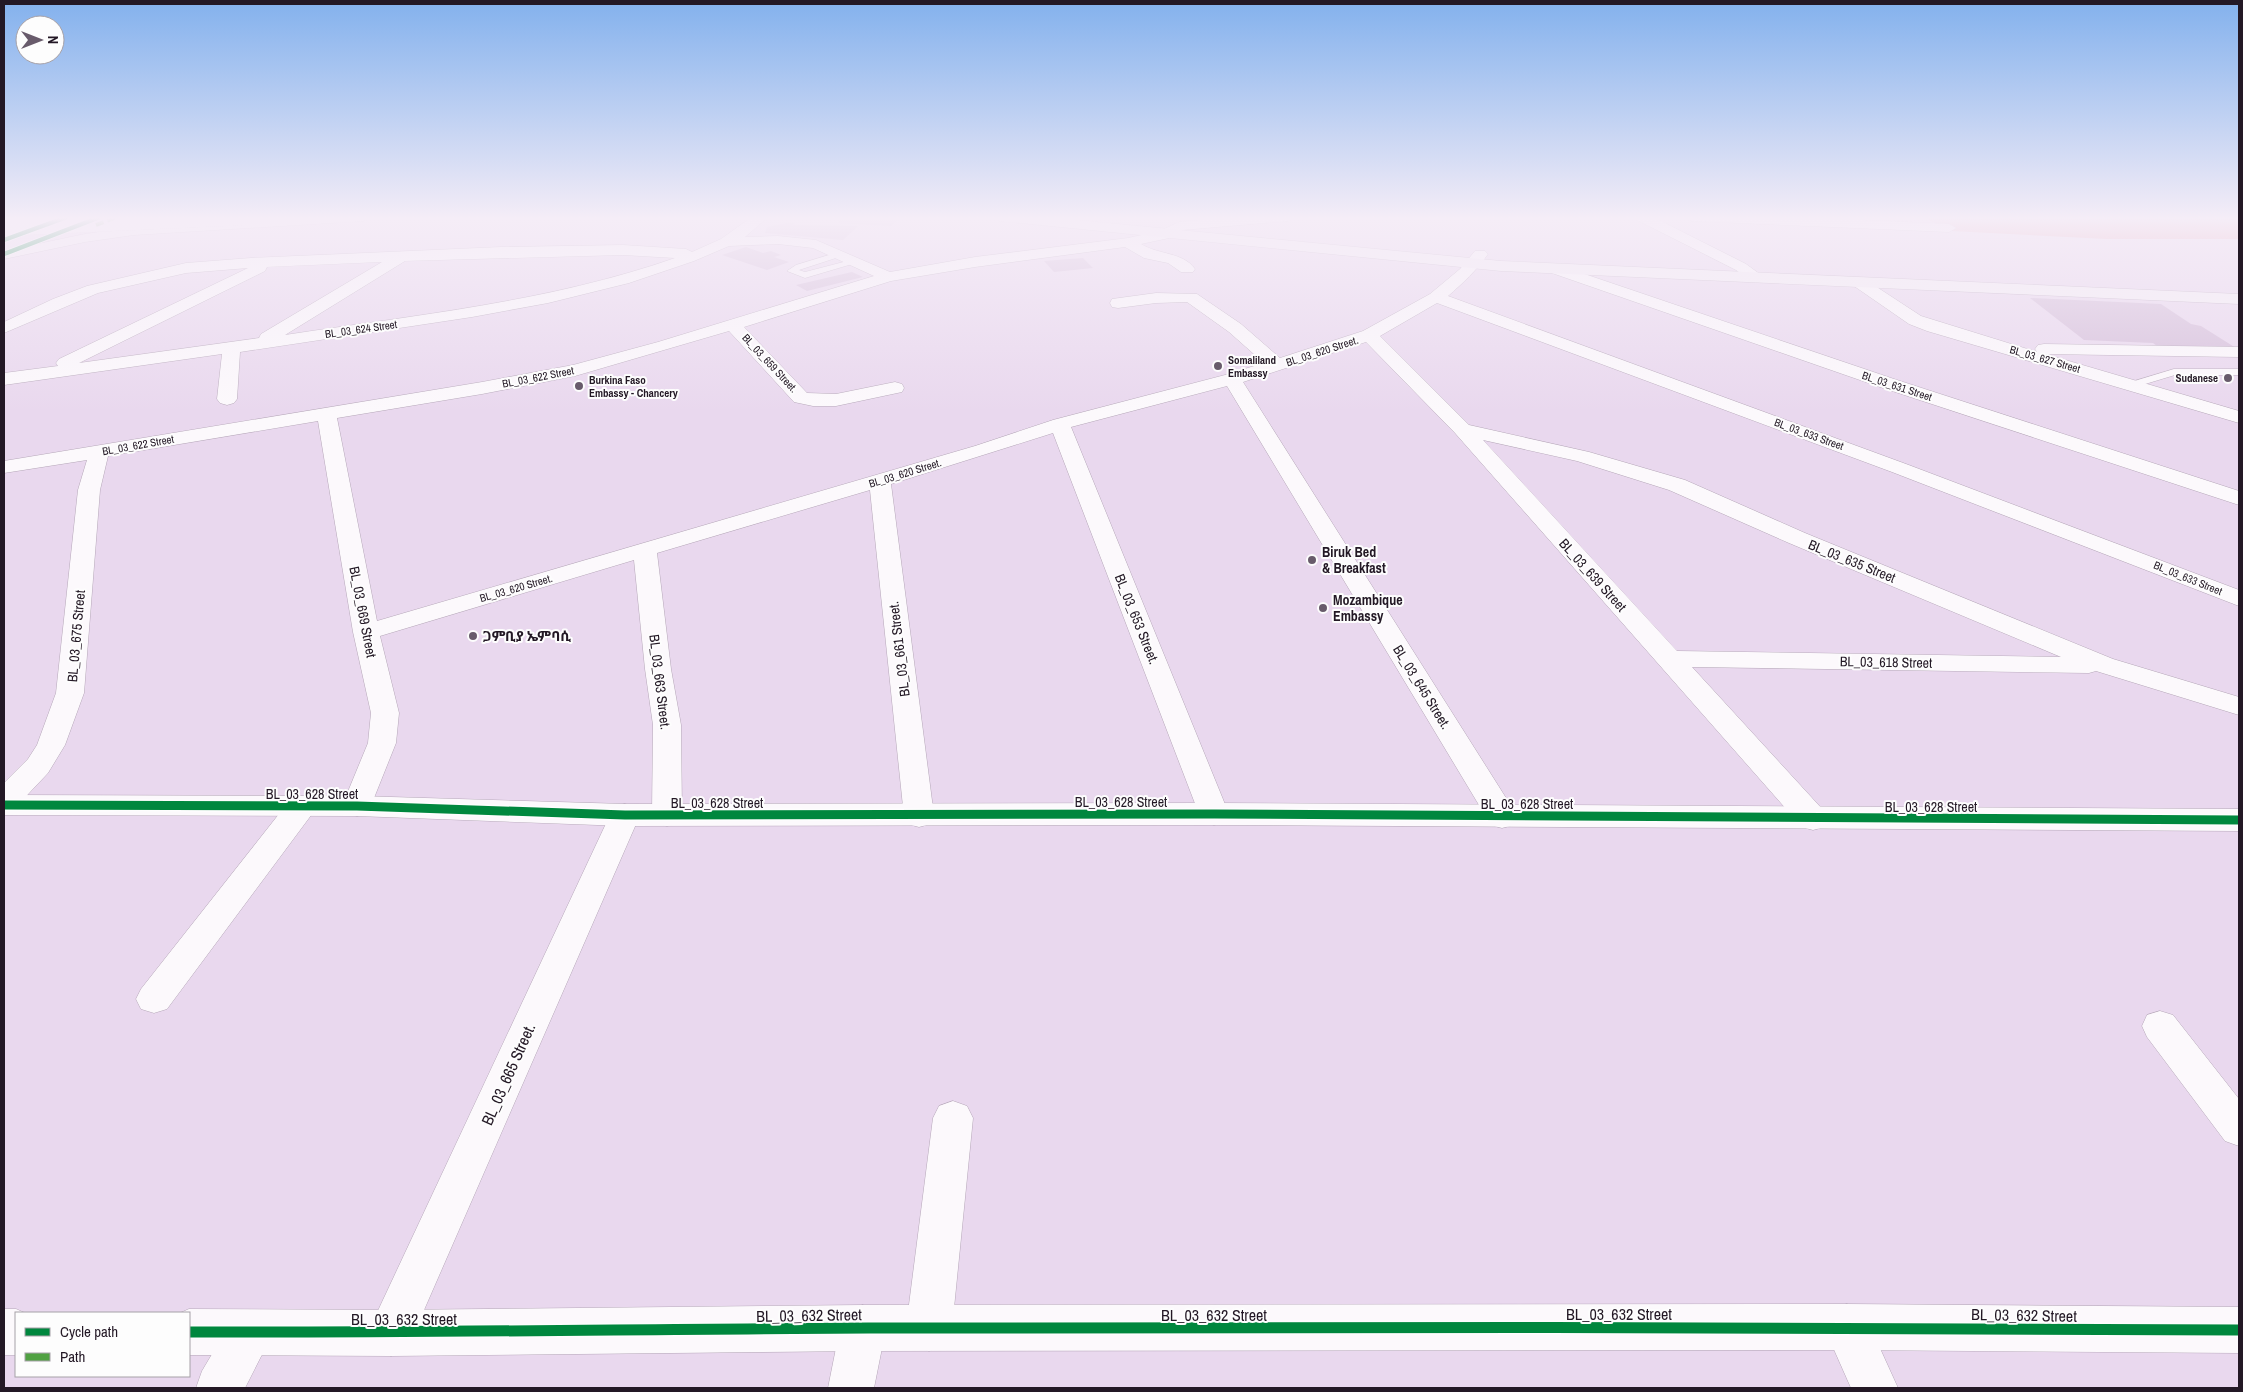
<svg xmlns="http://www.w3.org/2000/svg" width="2243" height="1392" font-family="'Archivo Narrow','Noto Sans Ethiopic',sans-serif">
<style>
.forest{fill:#e89fab}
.building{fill:#d5bfda}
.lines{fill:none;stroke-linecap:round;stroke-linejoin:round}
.service-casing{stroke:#b5a7b8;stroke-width:1}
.minor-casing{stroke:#b5a7b8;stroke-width:1}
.tertiary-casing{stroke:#b5a7b8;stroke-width:1}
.primary-casing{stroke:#beafc2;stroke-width:1}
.service{fill:#fcf9fc;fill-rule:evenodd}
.minor{fill:#fcf9fc;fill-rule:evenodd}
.tertiary{fill:#fcf9fc;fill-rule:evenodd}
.primary{fill:#f5eff6;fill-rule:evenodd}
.primary-bridge-casing{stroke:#beafc2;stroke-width:16;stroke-linecap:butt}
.primary-bridge{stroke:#f5eff6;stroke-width:16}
.quiet{stroke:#50a142;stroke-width:4;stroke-dasharray:8 4;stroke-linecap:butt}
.cycleway-far2-casing{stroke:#fdfdfd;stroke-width:6}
.cycleway-far1-casing{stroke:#fdfdfd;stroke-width:12}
.cycleway-casing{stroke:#fdfdfd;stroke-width:14}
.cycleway-far2{stroke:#00873e;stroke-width:4.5}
.cycleway-far1{stroke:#00873e;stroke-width:9}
.cycleway{stroke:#00873e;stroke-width:11}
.poi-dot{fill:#685b6b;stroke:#fdfdfd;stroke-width:2}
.labels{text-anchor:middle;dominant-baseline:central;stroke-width:4;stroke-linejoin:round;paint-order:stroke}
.far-street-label{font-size:11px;fill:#231825;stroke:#fdfdfd}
.far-poi-label{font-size:11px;font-weight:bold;fill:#231825;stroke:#fdfdfd;text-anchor:start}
.poi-label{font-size:14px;font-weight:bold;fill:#231825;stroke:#fdfdfd;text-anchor:start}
.street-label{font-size:14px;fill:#231825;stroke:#fdfdfd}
.near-street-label{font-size:16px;fill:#231825;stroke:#fdfdfd}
</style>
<rect width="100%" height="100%" fill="#e9d8ee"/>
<path class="forest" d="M1923 217H2239V239H2106L1952 231Z"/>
<path class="building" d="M843 217H900L891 226 837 223Z
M787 223H795L793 225 858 226 843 240 765 233 767 227Z
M746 247 763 253 771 251 781 255 774 257 789 262 767 270 722 255Z
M1083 258 1093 268 1054 272 1044 261Z
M852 272 863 277 807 291 796 285Z
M2030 298 2161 304 2191 324 2201 326 2236 348 2157 346 2153 343 2084 340Z"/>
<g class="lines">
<defs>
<path id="service" d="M839 252 843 254 842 256 799 270 805 272 855 259 859 262 805 278 787 271 796 265Z
M2174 369H2239V375H2175L2132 388 2127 385 2128 383Z"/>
<path id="minor" d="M752 217H768L745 237 778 236 816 240 890 272 975 257 1128 238 1160 231 1179 222 1234 217H1295L1288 221 1182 230 1169 238 1141 244C1159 255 1183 252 1195 269L1193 272H1181L1168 263 1144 258 1125 247 975 267 891 281 744 327 807 393 836 394 895 382 902 384 904 388 902 392 836 406H813L794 402 729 331 575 376 482 394 337 418 377 621 975 446 1053 420 1225 375 1264 363 1229 332 1187 302 1156 303 1118 308 1112 307 1110 303 1112 299 1156 293 1197 294 1241 324 1280 358 1363 331 1430 294 1460 269 1475 251H1485L1488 254C1476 271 1463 283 1448 296L1906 464 2239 590V606L1892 472 1437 303 1380 336 1469 425 1589 452 1685 480 1805 533 2113 659 2239 697V715L2096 671 2089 673 1692 667 1824 811 1828 819 1824 827 1813 830 1802 827 1455 433 1366 342 1243 382 1513 809 1517 817 1513 825 1502 828 1491 825 1227 386 1071 427 1229 814 1225 822 1214 825 1203 822 1199 814 1053 433 891 484 934 816 930 824 919 827 908 824 904 816 870 490 657 553 671 669 681 725 682 815 678 823 667 826 656 823 652 815 653 725 645 669 634 560 380 636 399 713 396 743 368 813 357 816 346 813 342 806 368 743 371 713 353 632 318 421 108 456 100 490 84 693 65 745 48 773 15 808 4 811V783L28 759 37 745 56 693 78 490 87 460 4 473V461L482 382 573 365 658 342 874 276 813 248 778 244 729 246 694 261 629 283 548 303 472 317 240 352 237 399 234 403 227 405 220 403 217 399 222 354 4 385V373L58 366 56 363 59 359 248 268 186 273 98 293 4 333V322L53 299 87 286 186 263 251 258 501 247 623 245 686 249 692 252 721 239ZM623 255 675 258C549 302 416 315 285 335L405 261ZM382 262 261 334 259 338 79 363 265 271 267 267ZM1483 440 1577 461 1669 490 1789 543 2061 657 1677 651Z
M1635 217H1653L1746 264 1765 278 1763 281H1751L1736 270 1637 220Z
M1685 217H1795L1949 224 1956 228 1949 232 1692 221Z
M1555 264 1894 379 2239 491V505L1880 387 1549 272 1547 269 1549 266Z
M1860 278 1866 280 1921 316 2037 352 2035 349 2038 345 2044 344 2239 347V357L2045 354 2239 411V423L1927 331 1909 324 1854 286 1852 283 1854 280Z
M301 797 312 800 316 807 312 814 167 1009 154 1013 141 1009 136 999 141 989 290 800Z
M625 804 636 807 640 815 407 1349 391 1356 375 1349 368 1333 375 1317 610 815 614 807Z
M2160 1011 2173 1015 2239 1099V1146L2225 1141 2147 1037 2142 1026 2147 1015Z
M953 1101 967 1106 973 1118 952 1328 945 1344 929 1351 913 1344 906 1328 933 1118 939 1106Z
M1847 1304 1863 1311 1898 1388H1851L1824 1327 1831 1311Z
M863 1305 879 1312 886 1328 874 1388H828L840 1328 847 1312Z
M250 1310 266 1317 273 1333 245 1388H196L202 1371 234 1317Z"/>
<path id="tertiary" d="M4 795 357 796 625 804 1214 803 2239 809V831L1214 825 625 826 357 816 4 815Z
M1847 1304 2239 1307V1353L1847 1350 863 1351 391 1356 189 1355V1313H180L189 1309 391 1310 863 1305Z
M4 1309H16L25 1313H16V1355H4Z"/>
<path id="primary" d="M4 217H51L44 221 4 222Z
M291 217H370L363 221 134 235 85 242 4 259V251L85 234 134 227Z
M993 217H1045L1501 261 2239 294V304L1501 271 1000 221Z"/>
</defs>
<use href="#service" class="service-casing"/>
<use href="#minor" class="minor-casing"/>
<use href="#tertiary" class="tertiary-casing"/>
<use href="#primary" class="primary-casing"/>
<use href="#service" class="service"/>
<use href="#minor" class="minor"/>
<use href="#tertiary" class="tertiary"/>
<use href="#primary" class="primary"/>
<defs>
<path id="primary-bridge" d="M4 228 247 217"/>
</defs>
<use href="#primary-bridge" class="primary-bridge-casing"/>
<use href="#primary-bridge" class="primary-bridge"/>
<path class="quiet" d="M96 225 117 217"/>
<defs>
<path id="cycleway-far2" d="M4 240 67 217
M4 254 100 217"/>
<path id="cycleway-far1" d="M4 805 357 806 625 815 1214 814 2239 820"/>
<path id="cycleway" d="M189 1332C416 1333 642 1329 869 1328 1326 1327 1782 1327 2239 1330"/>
</defs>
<use href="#cycleway-far2" class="cycleway-far2-casing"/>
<use href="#cycleway-far1" class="cycleway-far1-casing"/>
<use href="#cycleway" class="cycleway-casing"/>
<use href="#cycleway-far2" class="cycleway-far2"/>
<use href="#cycleway-far1" class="cycleway-far1"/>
<use href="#cycleway" class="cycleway"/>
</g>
<linearGradient id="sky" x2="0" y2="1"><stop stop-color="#83b1ed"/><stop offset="0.53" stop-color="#f5edf7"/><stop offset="1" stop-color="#f5edf7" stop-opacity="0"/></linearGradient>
<rect width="2243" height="412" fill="url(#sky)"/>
<g class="poi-dot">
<circle cx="1218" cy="366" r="5"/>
<circle cx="2228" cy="378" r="5"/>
<circle cx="579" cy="386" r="5"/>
<circle cx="1312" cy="560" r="5"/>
<circle cx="1323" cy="608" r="5"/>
<circle cx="473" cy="636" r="5"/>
</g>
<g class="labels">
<g class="far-street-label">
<text transform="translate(361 329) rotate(-8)">BL_03_624 Street</text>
<text transform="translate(1322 351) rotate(-18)">BL_03_620 Street.</text>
<text transform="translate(2045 359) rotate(16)">BL_03_627 Street</text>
<text transform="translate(770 363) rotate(47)">BL_03_659 Street.</text>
<text transform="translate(538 377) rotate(-11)">BL_03_622 Street</text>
<text transform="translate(1897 386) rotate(18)">BL_03_631 Street</text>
<text transform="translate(1809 434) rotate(20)">BL_03_633 Street</text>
<text transform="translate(138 445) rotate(-10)">BL_03_622 Street</text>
<text transform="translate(905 473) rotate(-17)">BL_03_620 Street.</text>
<text transform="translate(2188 578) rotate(22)">BL_03_633 Street</text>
<text transform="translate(516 588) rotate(-16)">BL_03_620 Street.</text>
</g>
<g class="far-poi-label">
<text x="1228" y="360">Somaliland<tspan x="1228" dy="13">Embassy</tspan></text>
<text x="2218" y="378" text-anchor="end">Sudanese</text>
<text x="589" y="380">Burkina Faso<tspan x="589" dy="13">Embassy - Chancery</tspan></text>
</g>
<g class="poi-label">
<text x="1322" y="552">Biruk Bed<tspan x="1322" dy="16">&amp; Breakfast</tspan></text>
<text x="1333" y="600">Mozambique<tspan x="1333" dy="16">Embassy</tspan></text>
<text x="483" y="636">ጋምቢያ ኤምባሲ</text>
</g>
<g class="street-label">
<text transform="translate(1852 561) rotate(22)">BL_03_635 Street</text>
<text transform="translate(1593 575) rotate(48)">BL_03_639 Street</text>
<text transform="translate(363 612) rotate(79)">BL_03_669 Street</text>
<text transform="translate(1137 619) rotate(68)">BL_03_653 Street.</text>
<text transform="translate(76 636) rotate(-85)">BL_03_675 Street</text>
<text transform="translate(899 649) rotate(-97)">BL_03_661 Street.</text>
<text transform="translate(1886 662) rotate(1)">BL_03_618 Street</text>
<text transform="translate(660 682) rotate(83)">BL_03_663 Street.</text>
<text transform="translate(1422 687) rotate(58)">BL_03_645 Street.</text>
<text x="312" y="794">BL_03_628 Street</text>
<text x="1121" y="802">BL_03_628 Street</text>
<text x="717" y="803">BL_03_628 Street</text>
<text x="1527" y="804">BL_03_628 Street</text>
<text x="1931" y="807">BL_03_628 Street</text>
</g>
<g class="near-street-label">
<text transform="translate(508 1074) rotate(-66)">BL_03_665 Street.</text>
<text x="1619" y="1314">BL_03_632 Street</text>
<text transform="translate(809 1315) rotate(-1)">BL_03_632 Street</text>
<text x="1214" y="1315">BL_03_632 Street</text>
<text transform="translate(2024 1315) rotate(1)">BL_03_632 Street</text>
<text x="404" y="1319">BL_03_632 Street</text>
</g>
</g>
<rect width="2243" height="1392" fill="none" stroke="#231825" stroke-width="10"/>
<rect x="15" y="1312" width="175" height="65" fill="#fdfdfd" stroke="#a6a1a7"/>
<rect x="25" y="1328" width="25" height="8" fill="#00873e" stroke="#a6a1a7"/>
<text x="60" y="1337" font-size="15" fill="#231825">Cycle path</text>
<rect x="25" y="1353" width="25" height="8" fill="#50a142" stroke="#a6a1a7"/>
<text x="60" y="1362" font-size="15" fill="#231825">Path</text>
<g transform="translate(40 40) rotate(90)"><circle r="24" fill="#fdfdfd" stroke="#a6a1a7"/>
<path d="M0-4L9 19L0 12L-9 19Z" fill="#685b6b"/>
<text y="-8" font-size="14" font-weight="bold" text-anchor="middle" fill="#231825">N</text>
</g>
</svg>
